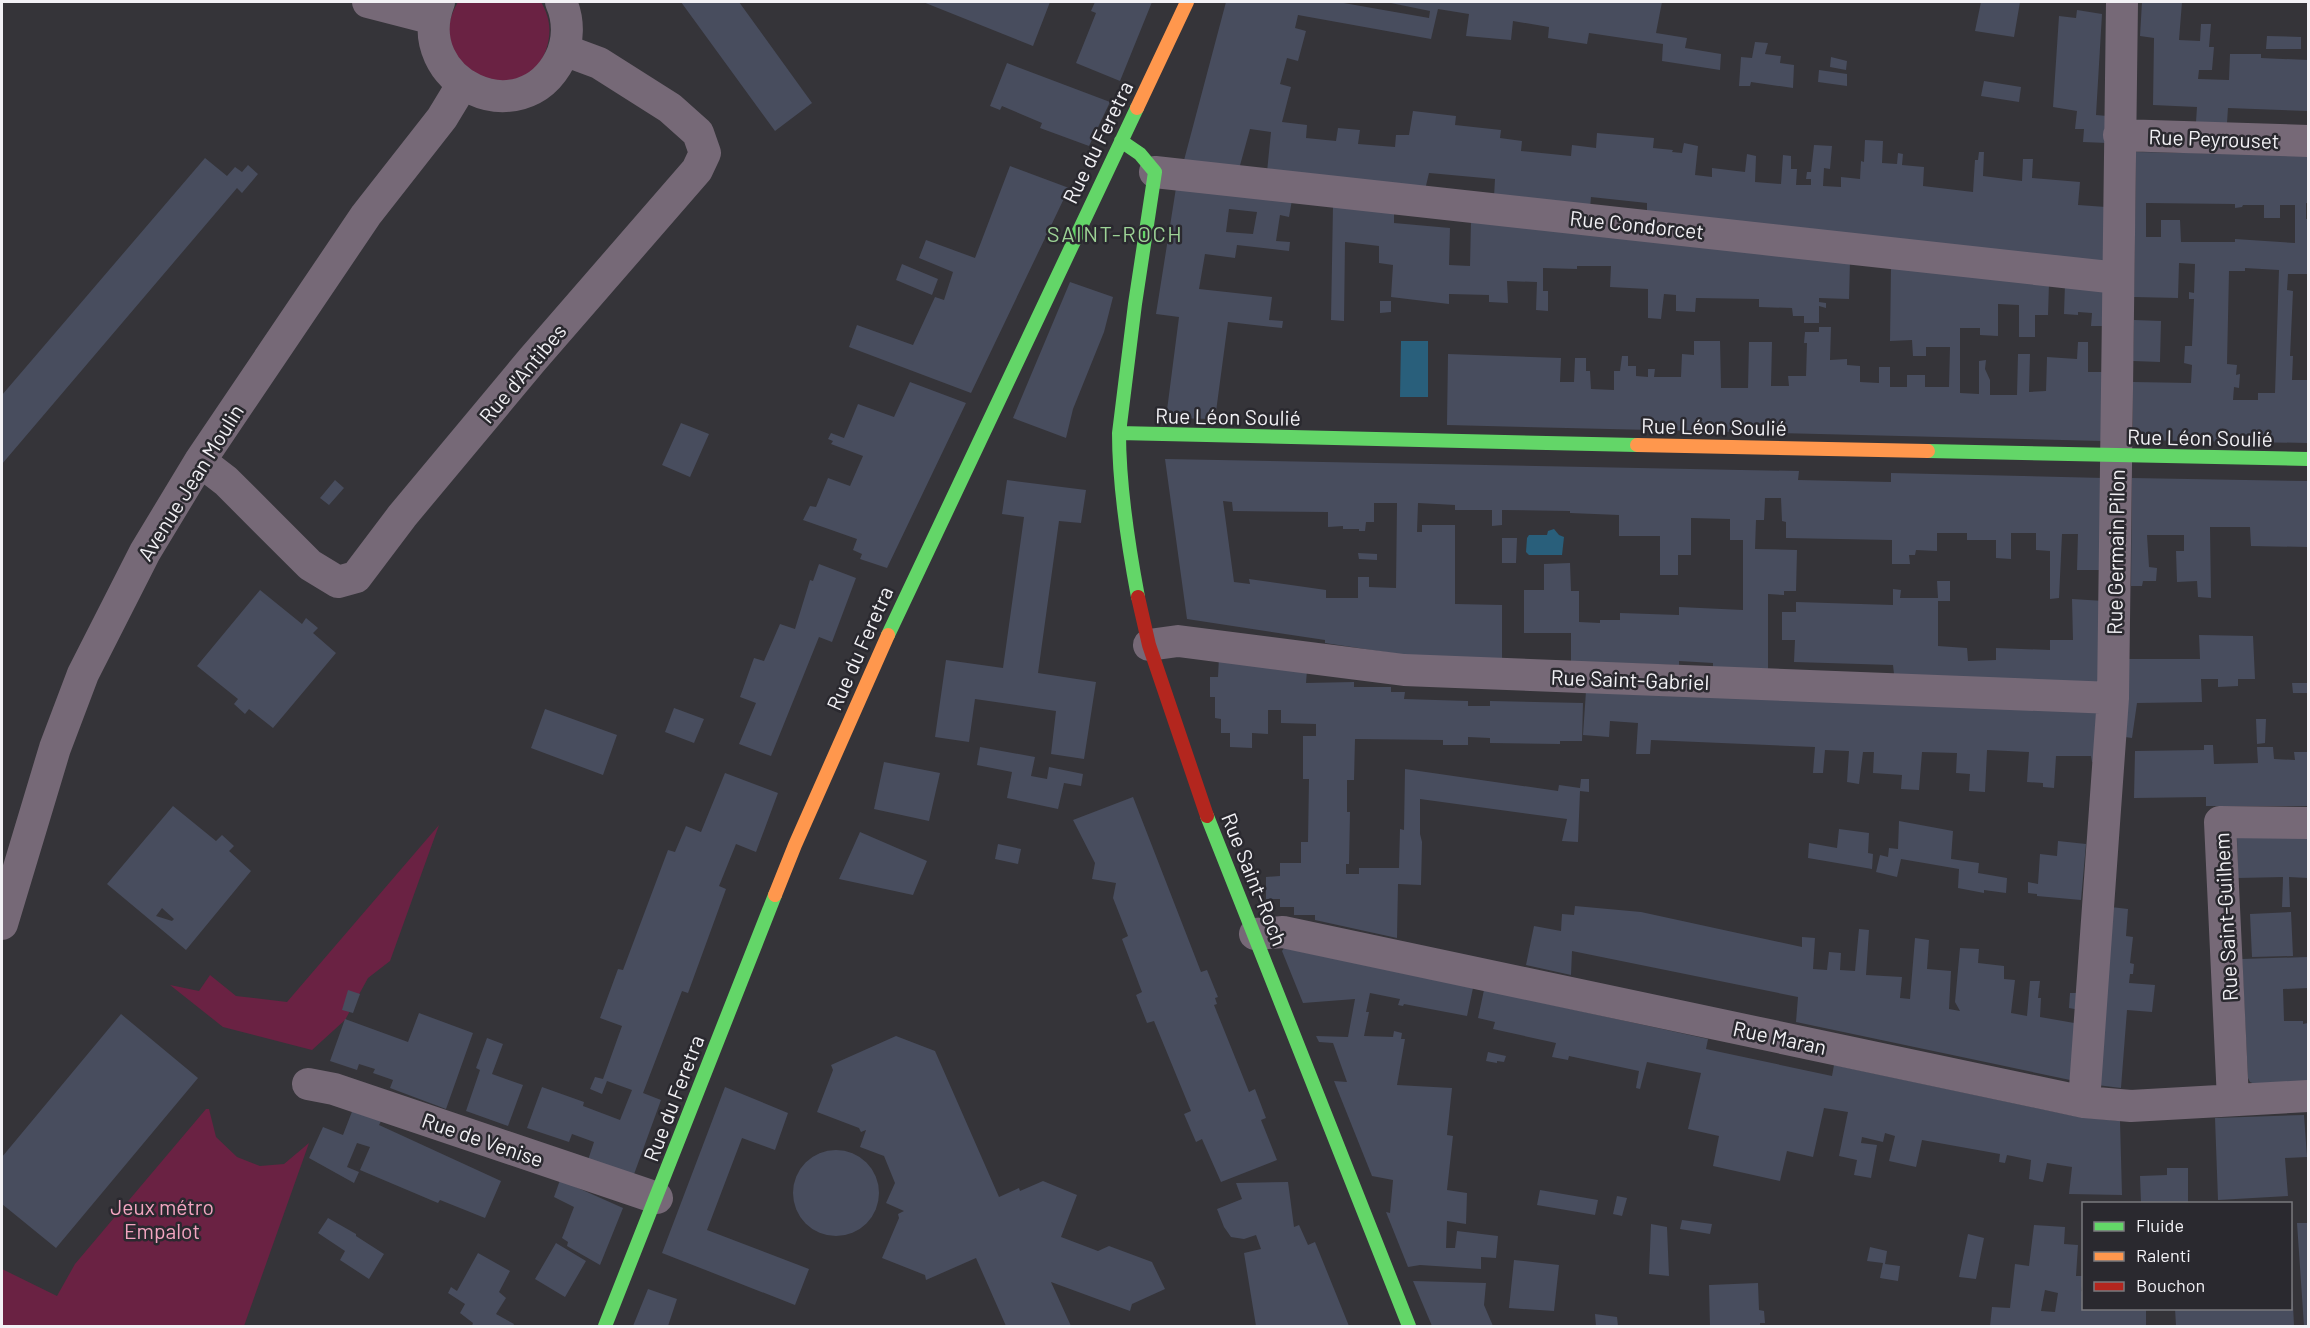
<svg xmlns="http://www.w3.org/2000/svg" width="2310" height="1328" font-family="Barlow,sans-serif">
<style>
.green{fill:#6a2243}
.water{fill:#295f7b}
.building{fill:#484d5e;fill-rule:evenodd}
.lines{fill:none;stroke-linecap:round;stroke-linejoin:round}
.street{stroke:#766977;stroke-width:32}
.fast{stroke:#63d668;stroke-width:14}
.slow{stroke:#ff974d;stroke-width:14}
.jam{stroke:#b3261e;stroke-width:14}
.labels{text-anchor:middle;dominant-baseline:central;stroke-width:5;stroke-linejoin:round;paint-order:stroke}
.street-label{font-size:21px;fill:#f2f1f5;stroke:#2a292f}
.park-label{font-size:21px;fill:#f2a5c0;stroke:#2a292f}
.neighbourhood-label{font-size:22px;letter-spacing:1.5px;fill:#9dd396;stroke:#2a292f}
</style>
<rect width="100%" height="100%" fill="#353439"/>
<path class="green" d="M458 2H541C550 17 552 32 546 50 523 114 418 69 458 2Z
M439 825 390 961 368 978 345 1020 312 1050 223 1027 170 985 199 991 210 975 236 996 287 1002Z
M206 1109H209L216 1137 237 1157 260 1166 284 1164 309 1143 244 1326H2V1269L57 1296 75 1264Z"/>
<path class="water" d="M1401 341H1428V397H1400Z
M1554 529 1559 535 1564 537 1562 555H1529L1526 552 1527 538 1529 535H1547L1548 531Z"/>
<path class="building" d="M681 2H739L812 103 775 131Z
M923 2H1050L1033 46Z
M1095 2H1152L1120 81 1076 63 1096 13 1091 11Z
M1226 2H1338L1429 18 1430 11 1386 2H1662L1656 33 1687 38 1685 48 1721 54 1720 70 1662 61 1663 44 1589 33 1587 44 1548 38 1549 27 1513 21 1511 40 1466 36 1469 14 1438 9 1431 39 1298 15 1295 28 1306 31 1298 61 1287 58 1280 84 1291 87 1282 122 1307 125 1306 138 1336 141 1338 128 1360 130 1358 144 1395 147 1396 135H1409L1413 111 1456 116 1455 125 1501 130 1500 138 1522 141 1521 151 1571 156 1572 145 1596 148 1597 133 1654 138 1653 148 1673 150 1672 152 1682 153 1684 143 1698 146 1695 175 1712 177V168L1745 172 1747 154 1756 156 1755 182 1781 184 1783 155 1791 156V169H1797L1796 185H1811V179H1806L1807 172H1811L1814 145 1832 146 1830 169 1824 168 1823 186 1841 187V177L1860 179 1861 161 1864 162 1865 140 1883 141 1882 163 1897 164 1898 153 1903 154 1902 165 1924 167 1923 186 1973 192 1975 160H1978L1979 152H1984L1983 176 2022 181 2023 159H2033L2032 178 2080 182 2078 205 2106 207V263L1647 213V203L1591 197 1590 208 1494 197 1495 179 1429 173 1425 190 1267 172 1271 132 1250 129 1239 169 1183 164Z
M1981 2H2020L2014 37 1975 31Z
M2142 2H2182L2179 40 2200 41 2201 24H2211L2209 47H2214L2212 70H2199L2198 79 2229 80 2230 54H2261V58L2308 60V111L2228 108 2227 123 2196 122 2197 107 2153 105 2154 38 2140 36Z
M2077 10 2102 14 2096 115 2107 116V143L2083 142 2084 129H2075L2077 111 2053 107 2059 16 2076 18Z
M2267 36 2301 37V49H2266Z
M1755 42 1768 43 1765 54 1781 56 1780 63 1794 65 1793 88 1751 82 1750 86H1739L1741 57 1752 58Z
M1831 57 1847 61 1846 70 1830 67Z
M1007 63 1110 102 1089 146 1040 128 1042 123 1002 106 1000 110 990 106Z
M1819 70 1847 74V86L1818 82Z
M1984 81 2021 87 2019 102 1981 96Z
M2136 152 2308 155V203H2306V219H2308V274H2288L2287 290 2293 291 2290 356H2293L2292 380H2308V443L2133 440V382L2191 383 2192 365 2184 363 2185 346H2192L2194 299H2189V292L2194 293 2195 264 2179 263 2178 298 2134 297ZM2146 203 2235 204V208L2242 207 2243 205H2264V218H2280V205H2295V243L2235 239V242H2181L2180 220H2161V237H2146ZM2245 268 2279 270 2275 393H2258V400H2233L2234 387 2239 388 2240 374 2236 375 2237 365 2227 364 2229 271H2245Z
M205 158 227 176 235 167 242 172 248 165 258 174 242 193 237 188 2 464V395Z
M1010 166 1069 188 971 393 849 347 857 325 913 345 935 297 944 300 953 272 919 258 926 240 975 258Z
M1176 188 1292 200 1289 217 1280 215 1276 241 1290 242 1289 251 1237 245 1235 258 1205 254 1199 289 1272 297 1269 320 1283 321 1282 328 1228 322 1215 419 1166 418 1179 317 1156 314ZM1229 209 1257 212 1253 234 1226 232Z
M1333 205 1394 212V223L1450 228 1449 265 1470 266 1471 220 1850 261 1849 299 1819 298V302L1826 303V308L1819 306V323H1804V316H1793L1792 308 1759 307V299L1696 298 1695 312 1676 311V295L1664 294 1661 319 1648 318V289L1610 287 1611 266H1577V269L1543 268V291H1548V311L1536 310 1537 282 1507 281 1508 303 1489 302V295L1449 294V304L1391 297 1393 265 1379 263V246L1345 242 1344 321 1331 320Z
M902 264 938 279 932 295 896 280Z
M1891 266 2049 283 2048 315H2035V337H2019V305L1998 304V336L1980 335V328H1960V393L1979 394V361L1986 360 1985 369 1990 380V395H2017L2018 354H2030L2029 392 2046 391 2047 357 2077 359 2078 342H2088V372H2104L2103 441 1447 425 1448 354 1561 358 1560 382H1574L1575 358H1586V371H1590L1591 389 1614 390V371H1620L1622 356H1628V366H1636V376L1648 377V369H1655L1654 377H1681L1682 354 1694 355V341H1720L1721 388H1748L1749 342H1772L1771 386H1789L1788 376H1806L1807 343H1804L1805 332H1819V327H1831L1830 360 1847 359V365L1860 366V382L1879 383V367H1890V387H1907V375H1925V387H1949L1950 347H1926V356H1913L1912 340 1890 341Z
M1070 282 1113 297 1104 332 1073 409 1066 438 1013 418Z
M2065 284 2105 288V326H2091L2092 313 2078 312V315L2064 314Z
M1380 301H1391V312L1380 313Z
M2134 320 2161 321 2160 362 2133 361Z
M910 382 966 403 887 568 860 559 862 554 853 550 857 539 803 520 810 506 816 507 828 478 850 486 863 456 831 444 833 441 828 439 831 433 844 438 858 404 894 417Z
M681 423 709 434 690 477 662 465Z
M1165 459 1799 471 1798 480 1891 482V473L2104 478V570H2077L2078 534H2062L2059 598 2050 599V551L2036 550V533H2011V559L1996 558V540H1967V533H1937V551L1916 550 1915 555H1909L1910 564H1892V540L1786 538V522L1782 521 1781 498H1765L1764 520H1756L1755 549 1797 550 1796 591H1784V595L1768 594V669L1713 667V663L1679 661V665L1571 662V633H1524V590H1544V564L1570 563 1571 591H1579V622L1600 623V620H1620V613L1679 615V607L1743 610V540H1730V519L1691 518V555H1678V575H1660V536H1619V515L1570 513V511L1502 510V525L1492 526V510H1455V505L1418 503 1417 532H1422V525H1455V604L1502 605V659L1405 655 1325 643V640L1187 619ZM1223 501 1232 502 1233 511 1328 512V527L1343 526V529H1359V531H1365L1366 522H1374V503H1397L1396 588 1369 587V577H1358V598H1326V590L1249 579 1250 584 1234 582Z
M2132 478 2308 481V547L2251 546 2250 527H2210L2211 598 2198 597 2197 581 2177 582 2176 551H2184V535H2147L2149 567 2157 568 2156 581H2143L2142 586H2131Z
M335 480 344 488 329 505 320 498Z
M1007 480 1086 490 1081 523 1059 521 1038 673 1096 682 1084 759 1051 754 1056 711 975 699 969 742 935 737 946 660 1003 668 1024 517 1002 514Z
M1502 538H1517L1516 563H1502Z
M1358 553 1377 554V560L1359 559Z
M819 564 856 578 832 642 819 637 771 756 739 744 756 703 740 697 754 658 764 661 780 624 795 629 810 580 813 581Z
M1937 581H1950V601H1938V646L1967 648 1968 661 1996 660V648L2050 650V640H2073L2072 599 2104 601V683L1894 674 1893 665 1794 662 1795 640H1782V612H1796V602L1893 605V589L1901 590 1900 598H1938Z
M260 590 302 624 306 618 318 628 313 633 336 653 273 728 249 709 245 714 234 704 238 699 197 666Z
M2199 635 2253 636 2255 679H2238V686L2218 687V679H2201L2202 702 2137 703 2132 738 2125 737 2129 659H2200Z
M1219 657 1272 664 1271 669 1307 670 1306 683 1354 682V687H1391V692H1405L1404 699 1468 701V706H1490V701L1583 703 1582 741H1560V744L1490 743V738L1468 737V745H1443V740L1355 739 1354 780H1347V812H1350L1349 864H1346V874H1359V868H1399L1400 829 1404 830 1405 769 1558 791 1559 785 1580 788 1581 779H1589V792L1580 791 1578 842 1562 841 1567 819 1420 799V834L1422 842 1421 885 1398 884 1397 938 1315 920V915H1294V907H1280V899H1266V877L1280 876V863H1301V842H1308L1309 779H1303V736H1316V724L1281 723V710H1268V734L1252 733V748L1230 747V733H1221V719L1215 718V697H1210V677H1218Z
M2292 683H2308V693H2293Z
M1586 691 2102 712 2099 762H2092L2091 756H2056L2054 788 2043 787V783L2027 782 2029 752 1987 750 1985 792 1969 791 1970 774 1956 773 1957 753 1922 752 1919 790 1901 789 1902 775 1873 773 1874 752H1863L1859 784 1847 782 1849 751 1825 750 1823 773H1813L1815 747 1651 740 1650 754H1636L1638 723 1610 721 1609 737 1583 735Z
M674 708 704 719 694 743 665 732Z
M545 709 617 735 603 775 531 748Z
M2256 719H2266L2265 743 2257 744Z
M2204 745H2213L2214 764 2258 763 2257 747H2273L2274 759 2295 760 2294 752H2308V806H2206V797L2134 798 2135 751 2204 750Z
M980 747 1035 757 1031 776 1047 779 1049 767 1083 774 1081 786 1064 783 1058 809 1007 798 1012 772 977 765Z
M884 762 940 773 929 821 874 809Z
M725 773 778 793 756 852 736 844 719 886 726 889 688 993 682 991 643 1093 661 1100 633 1177 588 1160 594 1142 572 1134 569 1142 527 1128 542 1087 584 1102 583 1106 620 1120 632 1090 607 1081 602 1094 590 1089 595 1077 603 1079 622 1026 600 1018 618 969 623 970 668 850 675 852 686 826 701 832Z
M1133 797 1201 972 1207 970 1218 997 1215 998 1217 1004 1214 1005 1249 1092 1255 1089 1266 1118 1261 1120 1277 1160 1221 1182 1202 1139 1196 1142 1184 1114 1191 1111 1154 1021 1147 1023 1136 995 1142 992 1122 939 1128 936 1113 898 1116 883 1092 879 1095 863 1073 820Z
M173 806 216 841 222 835 234 846 229 851 251 871 186 950 107 884ZM162 908 174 919 172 921 156 916Z
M1899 821 1953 831 1951 859 1979 863 1978 873 2007 878 2006 893 1984 890V893L1958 888 1959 869 1901 859 1897 877 1876 872 1880 855 1888 857 1889 848 1898 849Z
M1839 829 1869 833 1868 853 1873 854 1872 869 1808 858 1809 843 1837 848Z
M860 832 927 861 913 895 839 879Z
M2241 835 2308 836V878L2289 877 2290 907H2282L2283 877 2238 878 2237 838Z
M2058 841 2086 844 2081 900 2037 896V894L2028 893V882L2038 884 2040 854 2057 856Z
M998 844 1021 849 1018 864 995 859Z
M1575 906 1641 912 1802 947V937L1815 938 1813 969 1827 970 1829 952 1841 953 1840 970 1855 971 1859 929 1869 930 1866 975 1902 977 1900 998 1910 999 1915 938 1929 940 1927 969 1951 971 1949 1009 1960 1011 1955 1002 1960 948 1979 949 1978 963 2004 966V979L2015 980 2011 1013 2027 1016 2030 981H2040L2038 998H2041L2040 1017 2080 1024 2075 1081 1796 1022 1798 997 1572 951 1571 975 1526 965 1534 926 1561 931 1562 914 1574 915Z
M2111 907 2128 909 2126 936 2133 937 2130 963 2134 964 2133 974H2130L2129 983 2155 985 2152 1012 2127 1010 2121 1088 2097 1085Z
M2291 912 2293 956 2252 957 2250 914Z
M1284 948 1473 988 1467 1016 1404 1004 1403 1006 1398 1005 1400 999 1370 993 1366 1012H1369L1364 1036 1393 1037 1394 1031 1402 1033 1401 1039H1405L1397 1085 1452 1088 1447 1135 1453 1136 1447 1190 1467 1193 1466 1224 1447 1221 1446 1248H1455L1457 1231 1498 1236 1496 1258 1481 1257V1269L1420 1265 1408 1267 1386 1212 1390 1213 1393 1180 1372 1176 1334 1081 1347 1082 1333 1043 1319 1042 1316 1036 1348 1037 1355 999 1303 1003 1282 951Z
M2308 957V988L2283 989 2284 1021H2303V1024L2308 1023V1082L2257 1085 2250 1082 2248 1078 2242 959Z
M348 990 360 994 353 1013 342 1010Z
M1484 990 1708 1039 1706 1049 1832 1076 1834 1065 2079 1117 2120 1121 2122 1195 2069 1194 2072 1167 2047 1163 2043 1182 2029 1179 2031 1160 2007 1155 2005 1163 1999 1162 2000 1154 1922 1140 1916 1167 1889 1161 1895 1136 1885 1133 1883 1142 1862 1137 1861 1143 1877 1145 1871 1178 1854 1175 1857 1160 1839 1156 1848 1112 1824 1108 1813 1157 1787 1151 1780 1181 1713 1166 1719 1136 1688 1129 1701 1073 1647 1062 1640 1089 1636 1088 1639 1071 1569 1056 1568 1060 1552 1057 1556 1043 1493 1029 1495 1022 1478 1018Z
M2070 993H2082L2080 1010 2069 1008Z
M419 1013 473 1033 446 1109 390 1088 393 1080 373 1073 375 1069 359 1064 357 1070 330 1061 345 1019 408 1042Z
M121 1014 198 1078 56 1248 2 1204V1157Z
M896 1036 935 1051 999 1197 1019 1188 1020 1191 1043 1181 1077 1195 1061 1237 1098 1251 1109 1246 1152 1262 1165 1289 1132 1304 1130 1311 1051 1282 1071 1326H1006L976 1258 926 1280 925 1275 882 1258 899 1218 898 1214 904 1211 886 1203 895 1183 884 1156 860 1147 866 1130 861 1132 859 1128 817 1112 833 1070 831 1065Z
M487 1038 503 1044 492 1074 523 1085 508 1126 466 1111 480 1070 476 1068Z
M1488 1052 1506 1056 1504 1062 1497 1061V1063L1486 1061Z
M725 1087 788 1113 775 1150 742 1138 707 1230 809 1269 795 1305 662 1253Z
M353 1109 382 1119 379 1125 501 1181 485 1218 440 1200 438 1203 360 1170 370 1147 357 1143 347 1167 359 1172 354 1183 309 1158 323 1127 343 1135Z
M2304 1115 2307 1157 2285 1158 2288 1196 2218 1200 2215 1118Z
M793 1193a43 43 0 1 1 86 0a43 43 0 1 1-86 0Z
M2167 1168H2188V1203H2141L2140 1176 2167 1175Z
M560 1180 623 1208 600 1265 567 1246 568 1242 562 1238 574 1207 554 1197Z
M1288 1182 1294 1227 1299 1225 1308 1245 1315 1242 1349 1326H1256L1244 1253 1261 1249 1256 1235 1244 1239 1231 1237 1224 1227 1217 1209 1242 1199 1236 1183Z
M1540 1190 1598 1200 1595 1215 1537 1205Z
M1617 1196 1627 1198 1622 1216 1613 1214Z
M328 1218 356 1234V1236L384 1254 369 1279 340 1260 345 1251 318 1233Z
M1682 1220 1712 1224 1710 1234 1680 1229Z
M2297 1223H2308V1326H2304Z
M1651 1224 1667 1227 1669 1276 1649 1274Z
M2034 1225 2065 1227 2064 1244 2078 1245 2076 1276H2084L2081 1291 2084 1292V1308H2146V1326H1990L1992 1307 2010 1308 2015 1264 2029 1266ZM2045 1290 2058 1293 2055 1312 2041 1311Z
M1968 1234 1984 1238 1976 1279 1959 1277Z
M556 1243 586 1261 565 1297 535 1279Z
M1870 1247 1887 1251 1885 1264 1900 1266 1898 1281 1880 1278 1883 1263 1867 1261Z
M478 1253 510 1271 499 1292 506 1298 496 1314 514 1324 513 1326H472L473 1323 460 1313 465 1304 448 1293 451 1287 457 1291Z
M1514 1260 1559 1265 1554 1311 1509 1308Z
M1413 1281 1486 1283 1484 1305 1493 1326H1432Z
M1758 1283 1759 1310 1764 1311 1765 1323H1760V1326H1710L1709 1285Z
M2290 1284H2292L2294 1326H2176L2175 1308H2290Z
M648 1289 677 1299 668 1326H633Z
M1595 1314 1617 1317 1618 1326H1596Z"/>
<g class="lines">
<path class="street" d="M368 2 434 19
M439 2C408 83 522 135 560 59 569 41 569 20 561 2
M2119 135 2308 141
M1155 172 2118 278
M200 461 226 481 310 565 338 582 356 577 402 516 532 360 697 170 705 153 698 133 670 108 599 63 564 50
M1149 645 1178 641 1404 670 2113 698
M2 924 55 748 83 674 145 552 200 461 366 215 442 118 462 85
M1255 934 1283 932 2084 1102 2131 1106 2308 1096
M308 1084 334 1089 657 1198
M2233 1100 2220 822 2308 823
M2084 1102 2113 698 2122 2"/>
<path class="fast" d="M1121 141 1140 154 1155 172 1135 304 1119 433C1119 487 1128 544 1138 597
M1119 433 1637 445
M1928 451 2308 459
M888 635 1137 108
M1207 816 1409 1326
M605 1326 775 895"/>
<path class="slow" d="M1137 108 1187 2
M1637 445 1928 451
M775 895 795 845 888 635"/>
<path class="jam" d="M1138 597 1149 645 1207 816"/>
</g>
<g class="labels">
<g class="street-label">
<text transform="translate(2214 138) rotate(2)">Rue Peyrouset</text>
<text transform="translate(1097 142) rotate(-64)">Rue du Feretra</text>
<text transform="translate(1637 224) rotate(6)">Rue Condorcet</text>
<text transform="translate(522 373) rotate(-50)">Rue d'Antibes</text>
<text transform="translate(1228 416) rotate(1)">Rue Léon Soulié</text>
<text transform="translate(1714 426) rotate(1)">Rue Léon Soulié</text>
<text transform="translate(2200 437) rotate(1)">Rue Léon Soulié</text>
<text transform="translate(190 482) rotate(-58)">Avenue Jean Moulin</text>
<text transform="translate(2115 552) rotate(-89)">Rue Germain Pilon</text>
<text transform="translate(859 648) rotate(-66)">Rue du Feretra</text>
<text transform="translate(1630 679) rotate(2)">Rue Saint-Gabriel</text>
<text transform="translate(1255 879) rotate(68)">Rue Saint-Roch</text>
<text transform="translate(2225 917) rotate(-93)">Rue Saint-Guilhem</text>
<text transform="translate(1780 1037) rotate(12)">Rue Maran</text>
<text transform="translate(673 1098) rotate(-69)">Rue du Feretra</text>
<text transform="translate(483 1139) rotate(19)">Rue de Venise</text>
</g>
<g class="park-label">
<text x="162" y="1206">Jeux métro<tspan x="162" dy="24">Empalot</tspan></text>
</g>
<g class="neighbourhood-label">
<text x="1115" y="233">SAINT-ROCH</text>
</g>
</g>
<rect width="2310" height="1328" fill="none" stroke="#f2f1f5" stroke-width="6"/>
<rect x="2082" y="1202" width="210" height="108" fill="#2a292f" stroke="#7a797e" stroke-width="1.5"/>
<rect x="2094" y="1222" width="30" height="9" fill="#63d668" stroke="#7a797e" stroke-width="1.5"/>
<text x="2136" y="1232" font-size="18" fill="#f2f1f5">Fluide</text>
<rect x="2094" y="1252" width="30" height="9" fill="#ff974d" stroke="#7a797e" stroke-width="1.5"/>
<text x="2136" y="1262" font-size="18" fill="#f2f1f5">Ralenti</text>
<rect x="2094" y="1282" width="30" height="9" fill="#b3261e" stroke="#7a797e" stroke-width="1.5"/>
<text x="2136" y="1292" font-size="18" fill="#f2f1f5">Bouchon</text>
</svg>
